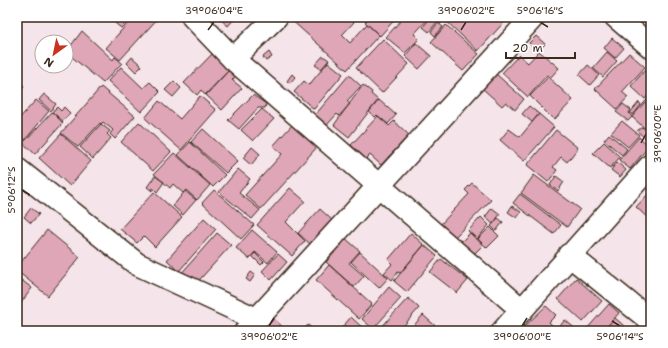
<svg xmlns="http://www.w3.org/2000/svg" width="668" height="348" font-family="'Shantell Sans',sans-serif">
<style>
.building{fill:#dfa6b7;stroke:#3b2a1e}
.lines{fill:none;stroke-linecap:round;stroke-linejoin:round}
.minor-casing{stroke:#3b2a1e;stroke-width:25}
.minor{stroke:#fff;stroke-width:22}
.ticks{fill:none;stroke:#3b2a1e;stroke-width:1.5}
.neatline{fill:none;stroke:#3b2a1e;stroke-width:1.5}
.ticks-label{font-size:10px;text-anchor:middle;fill:#3b2a1e}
</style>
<rect width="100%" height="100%" fill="#f5e4e9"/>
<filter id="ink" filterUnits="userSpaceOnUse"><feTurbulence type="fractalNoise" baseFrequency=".025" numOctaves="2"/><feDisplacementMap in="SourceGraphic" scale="8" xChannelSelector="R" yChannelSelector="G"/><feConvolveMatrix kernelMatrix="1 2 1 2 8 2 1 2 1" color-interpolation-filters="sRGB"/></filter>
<g filter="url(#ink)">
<path class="building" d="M92 17H100L97 21Z
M112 17H131L121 28 110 19Z
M133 17H159L120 60 106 48Z
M218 17H236L228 26Z
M288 17H349L354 22 342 35 350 43 367 24 379 35 347 70Z
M370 17H397L380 36 365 22Z
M404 17H430L414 34 419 39 405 53 386 37Z
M431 17H440L444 20 440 24 437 22 429 32 423 27Z
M445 17H503L506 20 478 51 444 19Z
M438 23 443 27 435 36 431 32Z
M446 25 479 54 463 71 431 42Z
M82 31 113 60 115 57 122 63 103 83 66 52Z
M536 36 545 44 538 51 529 43Z
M612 38 624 48 615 58 604 48Z
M383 39 409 64 382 93 356 68Z
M416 43 431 56 419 69 405 56Z
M539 51 559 68 550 78 547 75 528 97 502 73 519 55 528 63Z
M269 52 272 57 266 61 263 57Z
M607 52 617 61 603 77 593 68Z
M629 53 645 67 622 92 628 97 617 109 595 89Z
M212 54 229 70 205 95 201 90 197 95 184 83Z
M323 56 329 60 321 69 315 65Z
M132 57 142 66 136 72 127 63Z
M328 62 343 74 314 109 294 92 304 81 309 85Z
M588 65 599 75 590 85 579 75Z
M121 67 143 88 150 82 160 92 141 112 108 81Z
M646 69 651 74V92L645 99 631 86Z
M229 70 236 76 232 80 242 88 222 110 206 95Z
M292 74 295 77 290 83 287 81Z
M496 74 524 99 515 110 506 102 502 106 483 89Z
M349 75 361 86 347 101 350 104 339 116 337 114 327 125 315 115Z
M548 77 573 100 554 120 530 96Z
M17 80 24 86 17 94Z
M174 81 181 88 173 97 165 90Z
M363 85 372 92 371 94 378 100 349 137 334 125Z
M101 87 135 116 115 139 110 134 113 130 103 122 101 124 100 123 78 147 61 133Z
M44 94 56 104 51 111 39 100Z
M253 95 266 104 265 108H258L239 129 228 120Z
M651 95V134L632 117Z
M200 96 216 110 181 150 145 118 159 101 180 119Z
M36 100 49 111 25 140 17 133V121Z
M379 100 396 115 388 124 377 115 375 117 369 112Z
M639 102 641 105 633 115 630 113Z
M623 104 631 110 629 113 632 117 628 121 616 112Z
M529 106 539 114 532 122 522 114Z
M57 107 61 111 64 107 70 113 63 121 52 112Z
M262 109 274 119 253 141 241 130Z
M52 112 63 123 35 154 23 143Z
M539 114 554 127 524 161 500 140 509 129 520 137Z
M378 116 389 126 394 121 409 135 381 165 370 155 366 159 351 145Z
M622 121 639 135 628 147 611 133Z
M139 122 171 152 153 171 121 142Z
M101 124 110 131 107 134 111 138 93 159 80 147Z
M293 124 318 146 261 209 245 195 282 154 273 146Z
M642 127 650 133 645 138 637 131Z
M203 129 238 161 226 173 191 142Z
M556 130 578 148 567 162 561 157 553 167 557 170 548 182 527 165Z
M61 134 91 161 70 186 39 158Z
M609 134 627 149 622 155 604 140Z
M639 137 649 146 630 169 619 160Z
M190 142 225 175 213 187 178 155Z
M604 142 620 157 610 168 593 153Z
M252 147 260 154 251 165 243 158Z
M174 153 210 185 197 200 186 190 183 193 173 184 170 188 154 174Z
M617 162 626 170 620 177 611 170Z
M238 169 250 179 239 193 260 210 252 219 219 192Z
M534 175 580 209 567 227 521 193Z
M155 176 164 182 157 192 153 188 152 191 147 187Z
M556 176 564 182 558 191 550 185Z
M472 183 491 200 454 238 440 225 469 194 465 190Z
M290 188 305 201 286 222 305 241 292 256 257 225Z
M214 190 254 225 241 239 202 203Z
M185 191 196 200 183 215 173 206Z
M154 192 182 217 155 247 144 236 137 243 120 229Z
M650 192 651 193V221L636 207Z
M520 194 561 225 554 234 513 203Z
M512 206 521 212 517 218 508 212Z
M31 208 39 214 31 223 24 217Z
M492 208 500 214 493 224 485 217Z
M320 209 332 220 310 244 298 233Z
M481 217 489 225 477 239 468 231Z
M204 218 216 229 179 271 167 260Z
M498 218 503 222 496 231 491 226Z
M490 227 499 236 487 248 478 239Z
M47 230 80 257 48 296 17 271V267Z
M252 230 277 252 268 263 255 252 249 259 236 248Z
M217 233 231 245 192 288 179 276Z
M411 233 424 245 400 273 398 272 392 280 384 273 392 264 388 260Z
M470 233 483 245 474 254 461 242Z
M344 237 360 251 349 263 364 276 354 287 326 262 335 252 333 250Z
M424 245 437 256 407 292 394 281Z
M360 252 388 278 379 288 351 262Z
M255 253 264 262 261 265 252 256Z
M278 254 287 262 271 280 262 271Z
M441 259 468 280 457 293 430 272Z
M329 265 372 304 359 319 316 280Z
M251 272 255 275 250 282 246 279Z
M576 278 602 301 583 322 558 299Z
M20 279 32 288 18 307 17 283Z
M389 287 401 298 373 329 362 319Z
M408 298 419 308 399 331H378Z
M609 304 619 313 603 331H585Z
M546 306 556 315 549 322 558 331H526L523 328Z
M423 315 441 331H409Z
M272 317 287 331H262Z
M351 317 366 331H339Z
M615 318 630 331H603Z
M565 320 578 331H563L559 327Z
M308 325 315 331H302Z"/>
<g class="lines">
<defs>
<path id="minor" d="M193 17 233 59 522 310
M616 17 651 47
M233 59 276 17
M17 169 137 264 256 319
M569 255 651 321
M246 331 533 17
M503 331 651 165"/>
</defs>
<use href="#minor" class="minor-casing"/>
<use href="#minor" class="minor"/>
</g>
</g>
<path class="ticks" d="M540 22 548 27M208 30 214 22M461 30 466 22M641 143 646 134M22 190 30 195M612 321 620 326M269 326 274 318M522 326 527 318"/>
<rect width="668" height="348" fill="none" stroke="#fff" stroke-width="44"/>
<g transform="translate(54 54) rotate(213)"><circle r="19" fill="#ffffff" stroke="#b1aaa5"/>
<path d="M0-3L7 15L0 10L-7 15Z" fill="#c8321e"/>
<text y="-6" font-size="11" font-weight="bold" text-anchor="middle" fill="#3b2a1e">N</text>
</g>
<path d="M506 52v6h69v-6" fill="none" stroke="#3b2a1e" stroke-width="2"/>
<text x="512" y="52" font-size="12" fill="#3b2a1e" stroke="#ffffff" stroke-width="3" paint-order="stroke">20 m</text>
<rect x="22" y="22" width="624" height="304" class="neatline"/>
<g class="ticks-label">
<text x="214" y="14">39°06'04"E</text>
<text x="466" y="14">39°06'02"E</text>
<text x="540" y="14">5°06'16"S</text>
<text transform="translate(657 134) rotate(-90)" y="4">39°06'00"E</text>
<text transform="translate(11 190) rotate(-90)" y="4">5°06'12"S</text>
<text x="269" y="340">39°06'02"E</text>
<text x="522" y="340">39°06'00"E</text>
<text x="620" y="340">5°06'14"S</text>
</g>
</svg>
